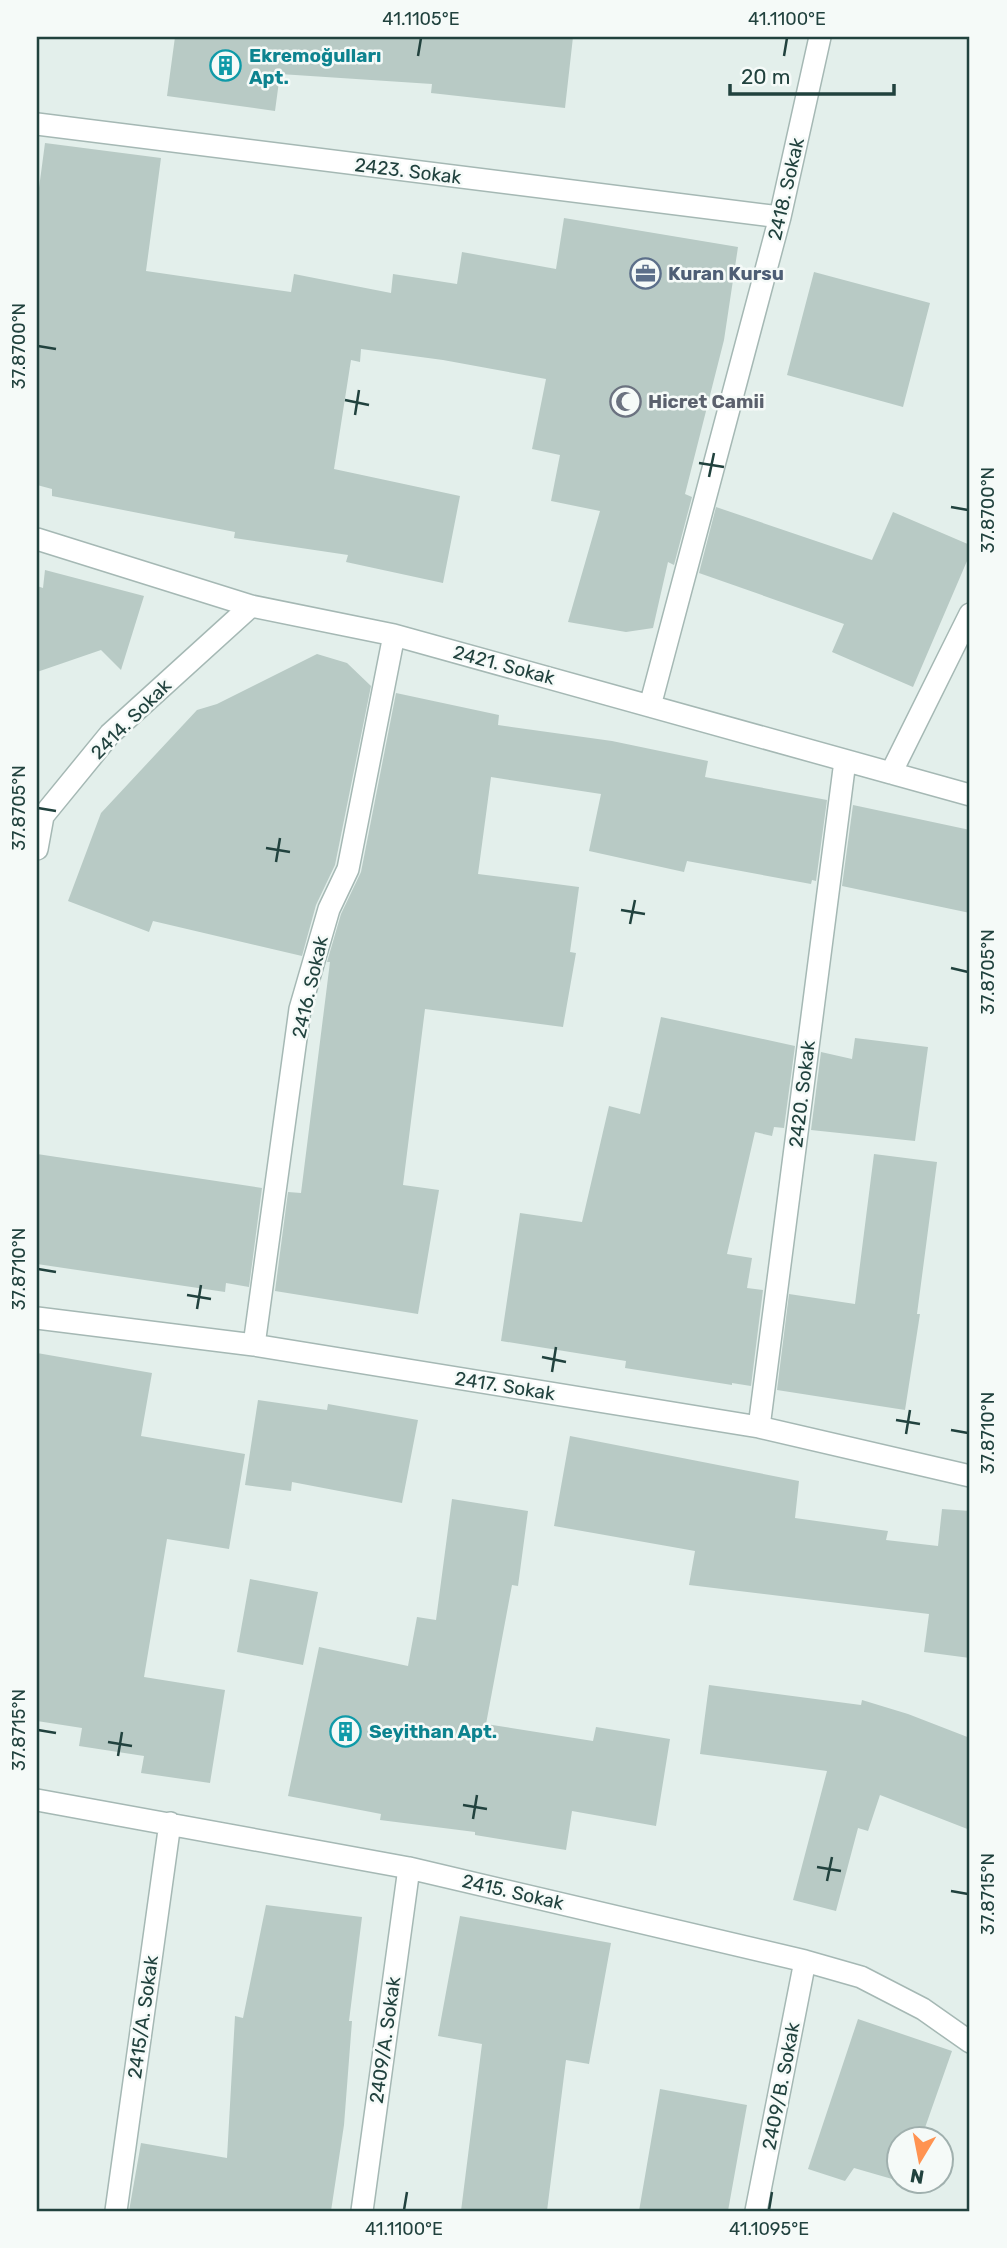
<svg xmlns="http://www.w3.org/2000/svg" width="1007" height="2248" font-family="Rubik,sans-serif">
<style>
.building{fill:#b8cac5}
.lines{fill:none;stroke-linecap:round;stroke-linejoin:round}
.street-casing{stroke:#a5b8b4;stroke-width:24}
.street{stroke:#fff;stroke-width:21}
.ticks{fill:none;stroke:#21423e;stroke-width:2.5}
.labels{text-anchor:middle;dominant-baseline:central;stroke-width:5;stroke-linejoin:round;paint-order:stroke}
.culture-label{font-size:19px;font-weight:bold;fill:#0d838f;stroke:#f5faf8;text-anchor:start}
.street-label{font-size:19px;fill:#21423e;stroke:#f5faf8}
.service-label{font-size:19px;font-weight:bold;fill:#4e5e75;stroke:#f5faf8;text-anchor:start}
.worship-label{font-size:19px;font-weight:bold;fill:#5b616d;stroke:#f5faf8;text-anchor:start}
.neatline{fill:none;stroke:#21423e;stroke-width:2.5}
.ticks-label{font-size:18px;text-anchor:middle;fill:#21423e}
</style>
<rect width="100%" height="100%" fill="#e3efeb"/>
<path class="building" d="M175 37H573L565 108 431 93 432 84 280 74 275 111 167 96Z
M45 143 161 158 146 271 291 292 294 274 391 293 393 274 457 284 462 252 556 269 564 218 738 247 724 340 685 494 692 497 674 565 668 562 653 628 626 632 568 622 600 511 551 501 560 455 532 449 546 379 443 360 361 349 360 362 351 360 334 469 460 496 443 583 346 562 348 555 234 538 235 532 52 496V489L37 485V203Z
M814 272 930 303 903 407 787 375Z
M716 507 872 560 893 512 970 545V554L913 687 832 652 844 624 699 573Z
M45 570 144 596 121 670 101 650 37 672V586L43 588Z
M317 654 347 663 371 686 335 865 316 905 302 956 153 921 149 932 68 901 101 813 197 710 217 704Z
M396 693 499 715 498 725 612 741 708 761 705 777 827 800 816 881 812 880 811 884 687 861 684 872 589 851 601 794 491 777 478 874 579 887 570 952 576 953 563 1027 425 1009 403 1185 439 1190 418 1314 275 1291 288 1192 301 1193 330 962H327L341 914 361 872Z
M853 805 970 830V913L842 886Z
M661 1017 795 1046 784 1128 774 1127 772 1136 755 1132 727 1254 752 1258 747 1288 763 1290 751 1386 732 1383V1385L625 1368 626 1361 501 1341 520 1213 582 1222 609 1106 640 1114Z
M855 1038 928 1047 915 1141 811 1130 821 1052 852 1059Z
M37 1154 262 1188 249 1287 226 1283 225 1292 37 1264Z
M874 1154 937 1162 917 1314H920L905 1410 777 1390 789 1294 855 1304Z
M37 1353 152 1373 141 1436 245 1454 229 1549 167 1539 144 1677 225 1690 210 1783 141 1773 144 1756 79 1746 82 1728 37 1721Z
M258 1400 327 1410 328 1404 418 1420 402 1503 292 1482 291 1491 245 1485Z
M570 1436 799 1481 795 1518 888 1531 886 1540 938 1546 942 1509 970 1511V1658L924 1652 929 1614 689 1585 695 1551 554 1526Z
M452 1499 528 1511 518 1586 512 1585 486 1724 593 1741 596 1727 670 1739 656 1826 572 1811 566 1850 475 1835V1832L380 1820 381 1814 288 1796 319 1647 408 1666 417 1617 436 1620Z
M250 1579 318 1592 303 1665 237 1652Z
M709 1685 861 1705 862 1700 908 1714 970 1738V1830L880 1795 868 1831 858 1828 836 1911 793 1900 827 1771 700 1754Z
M266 1905 362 1917 349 2021H352L344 2125 331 2211H129L141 2143 227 2158 235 2016 243 2018Z
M460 1916 611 1943 589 2064 566 2060 547 2211H461L482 2044 438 2036Z
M858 2019 952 2051 921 2139H899V2181L854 2168 845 2181 808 2169Z
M660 2089 747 2105 728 2211H639Z"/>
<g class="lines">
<defs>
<path id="street" d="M37 124 780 217
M37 539 251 606 394 635 970 795
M650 706 780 217 820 37
M891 773 970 614
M37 849 43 816 110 734 251 606
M37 1318 254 1345 759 1427 970 1476
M254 1345 300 1009 329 909 348 869 394 635
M759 1427 845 761
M37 1800 409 1868 805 1961 861 1977 923 2009 970 2042
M116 2211 170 1823
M362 2211 409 1868
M756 2211 805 1961"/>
</defs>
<use href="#street" class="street-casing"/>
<use href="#street" class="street"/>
</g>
<path class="ticks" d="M418 56 421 38M784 56 787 38M38 346 56 349M345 400 369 405M355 415 359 390M699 463 724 467M709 477 714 453M951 507 968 510M38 808 56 811M266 848 290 852M276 862 280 838M621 910 645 914M630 924 635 900M951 968 968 972M38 1269 56 1272M187 1295 211 1299M197 1309 201 1285M542 1357 566 1362M552 1372 556 1347M896 1420 920 1424M951 1430 968 1433M906 1434 910 1410M38 1730 56 1733M108 1742 132 1746M118 1756 122 1732M463 1805 487 1809M473 1819 477 1795M817 1867 841 1871M827 1881 832 1857M951 1891 968 1894M404 2210 407 2192M769 2210 772 2192"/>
<defs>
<symbol id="building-ring" viewBox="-11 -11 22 22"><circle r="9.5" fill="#f5faf8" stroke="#0f9aa8" stroke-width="1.5"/><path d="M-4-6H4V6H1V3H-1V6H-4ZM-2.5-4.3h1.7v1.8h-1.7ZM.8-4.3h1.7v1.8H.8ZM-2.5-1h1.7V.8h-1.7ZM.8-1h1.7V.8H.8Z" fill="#0f9aa8"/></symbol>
<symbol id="office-ring" viewBox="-11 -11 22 22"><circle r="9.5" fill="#f5faf8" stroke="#5c6f8a" stroke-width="1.5"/><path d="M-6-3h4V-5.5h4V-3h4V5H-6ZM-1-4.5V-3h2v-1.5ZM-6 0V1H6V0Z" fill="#5c6f8a"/></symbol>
<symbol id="mosque-ring" viewBox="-11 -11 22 22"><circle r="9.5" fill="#f5faf8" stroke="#6b7280" stroke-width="1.5"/><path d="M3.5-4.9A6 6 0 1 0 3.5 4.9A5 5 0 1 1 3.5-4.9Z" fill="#6b7280"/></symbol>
</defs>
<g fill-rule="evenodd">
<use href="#building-ring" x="208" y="48" width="35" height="35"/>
<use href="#office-ring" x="628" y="256" width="35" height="35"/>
<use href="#mosque-ring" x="608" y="384" width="35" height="35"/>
<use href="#building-ring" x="328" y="1714" width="35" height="35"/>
</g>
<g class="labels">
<g class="culture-label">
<text x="249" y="55">Ekremoğulları<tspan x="249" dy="22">Apt.</tspan></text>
<text x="369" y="1731">Seyithan Apt.</text>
</g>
<g class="street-label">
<text transform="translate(408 171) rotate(7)">2423. Sokak</text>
<text transform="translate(786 189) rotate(-77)">2418. Sokak</text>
<text transform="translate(504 665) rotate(15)">2421. Sokak</text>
<text transform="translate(131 719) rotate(-45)">2414. Sokak</text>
<text transform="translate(310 987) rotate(-77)">2416. Sokak</text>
<text transform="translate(802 1094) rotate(-83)">2420. Sokak</text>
<text transform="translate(505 1386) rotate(9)">2417. Sokak</text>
<text transform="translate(513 1892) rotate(13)">2415. Sokak</text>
<text transform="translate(143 2017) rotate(-82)">2415/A. Sokak</text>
<text transform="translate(385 2040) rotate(-82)">2409/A. Sokak</text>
<text transform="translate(781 2086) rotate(-79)">2409/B. Sokak</text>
</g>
<g class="service-label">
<text x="668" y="273">Kuran Kursu</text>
</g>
<g class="worship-label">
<text x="648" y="401">Hicret Camii</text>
</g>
</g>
<rect width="1007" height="2248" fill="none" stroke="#f5faf8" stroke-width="77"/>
<g transform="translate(920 2160) rotate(190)"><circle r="33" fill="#f5faf8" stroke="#a0b0ae" stroke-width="2"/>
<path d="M0-5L12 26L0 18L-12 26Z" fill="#ff9351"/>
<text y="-10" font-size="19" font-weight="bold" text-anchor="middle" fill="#21423e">N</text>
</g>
<path d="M730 84v10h164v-10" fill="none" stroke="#21423e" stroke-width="3.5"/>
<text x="741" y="84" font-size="21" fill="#21423e" stroke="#f5faf8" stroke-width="5" paint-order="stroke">20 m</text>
<rect x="38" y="38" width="930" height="2172" class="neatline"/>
<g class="ticks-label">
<text x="421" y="25">41.1105°E</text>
<text x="787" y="25">41.1100°E</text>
<text transform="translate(19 346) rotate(-90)" y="6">37.8700°N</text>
<text transform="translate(988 510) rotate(-90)" y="6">37.8700°N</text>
<text transform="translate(19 808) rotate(-90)" y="6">37.8705°N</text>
<text transform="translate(988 972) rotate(-90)" y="6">37.8705°N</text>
<text transform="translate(19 1269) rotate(-90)" y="6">37.8710°N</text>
<text transform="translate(988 1433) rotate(-90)" y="6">37.8710°N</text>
<text transform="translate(19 1730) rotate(-90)" y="6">37.8715°N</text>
<text transform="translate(988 1894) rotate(-90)" y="6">37.8715°N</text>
<text x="404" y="2235">41.1100°E</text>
<text x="769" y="2235">41.1095°E</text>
</g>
</svg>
